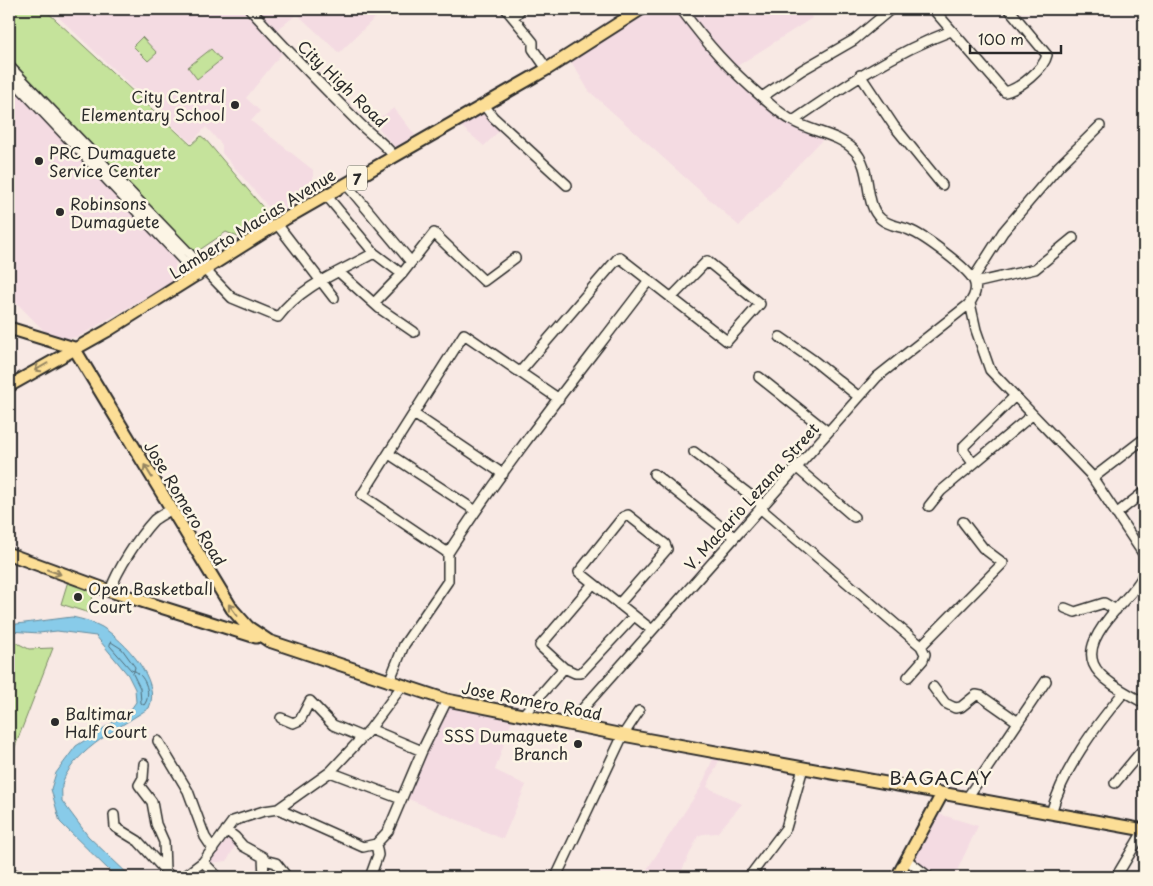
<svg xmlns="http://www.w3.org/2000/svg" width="1153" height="886" font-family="'Playpen Sans',sans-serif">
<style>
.built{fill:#f4dbe2}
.green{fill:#c5e39b;stroke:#788763}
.water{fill:#88cbe9;stroke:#638b9d}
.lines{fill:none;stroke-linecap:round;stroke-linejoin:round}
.shore{stroke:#506b77;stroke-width:1}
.minor-casing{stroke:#2b2b2b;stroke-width:12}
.major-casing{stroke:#2b2b2b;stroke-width:15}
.minor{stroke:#fcf5e5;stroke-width:9}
.major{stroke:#fcde96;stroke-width:11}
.oneway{stroke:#948460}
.poi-dot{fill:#2b2b2b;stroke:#fcf5e5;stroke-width:2}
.labels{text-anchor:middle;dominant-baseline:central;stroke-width:5;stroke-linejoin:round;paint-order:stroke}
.shield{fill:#fcf5e5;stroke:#6a6863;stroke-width:1}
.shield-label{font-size:15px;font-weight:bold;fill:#2b2b2b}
.street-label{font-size:16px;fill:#2b2b2b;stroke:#fcf5e5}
.poi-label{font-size:16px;fill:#2b2b2b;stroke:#fcf5e5;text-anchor:start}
.quarter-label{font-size:19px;letter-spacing:1px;fill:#2b2b2b;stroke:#fcf5e5}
</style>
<rect width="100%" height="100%" fill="#f8e9e4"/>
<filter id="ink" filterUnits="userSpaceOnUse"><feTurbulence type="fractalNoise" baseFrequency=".02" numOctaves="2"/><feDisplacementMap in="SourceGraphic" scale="10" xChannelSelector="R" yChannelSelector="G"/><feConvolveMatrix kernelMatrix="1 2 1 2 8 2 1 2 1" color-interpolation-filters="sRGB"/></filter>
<g filter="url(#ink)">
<path class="built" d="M50 9H242L282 53 246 98 260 111 251 121 313 170V182L319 193 278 218 222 153V145L206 127 191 143Z
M257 9H384L339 53 297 14 276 31Z
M648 9H677L716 59 783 122 824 138 739 226 589 91 569 58Z
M699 9H806L812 18 734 68 690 14Z
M9 81 175 259 176 274 173 281 78 337 65 339 48 335 9 295Z
M394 108 415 135 395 148 374 122Z
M480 109 488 115 500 130 484 146 457 123Z
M447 704 512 720 495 770 526 785 503 839 406 798Z
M715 754H722L707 787 742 804 717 833 703 834 698 836 682 870 680 877H642L701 787Z
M936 813 978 826 954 877H940L914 861Z
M228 834 237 842 227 861 210 863Z"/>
<path class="green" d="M9 9H44L191 145 201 136 205 139 271 217 238 237 226 232 198 251 190 250 9 60Z
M142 37 157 53 148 61 133 46Z
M211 49 221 60 197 79 188 67Z
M68 581 94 591 89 613 61 604Z
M9 639 29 649 53 648 9 762Z"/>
<path class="water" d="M72 617C82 619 93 622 102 627 124 641 162 680 149 708 122 726 75 750 63 781 61 787 62 795 62 801L88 836 131 877H116L60 822 51 789 56 773 76 746 129 712 136 702 135 689 128 675 96 636 57 631 39 633 9 631V625Z"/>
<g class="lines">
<path class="shore" d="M111 642 122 649 135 667 134 671 131 670 110 646Z
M135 671C146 677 152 695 144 705L141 703 140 688 133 674Z"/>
<defs>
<path id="minor" d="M250 9C285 49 323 87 360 124 372 136 383 142 394 156
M506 9 533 42V49L547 69
M933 9 1005 92C1019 89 1044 69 1047 55L1009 9
M514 17 521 9
M9 66 232 298 278 317C302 285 340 272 374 253
M860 75 894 126 942 185
M9 76 198 276
M762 97 802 70 854 40 891 9
M484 105 493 117 567 185
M793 121C844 86 893 53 951 31
M346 184 411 262
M326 195 374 253 402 274
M277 224 334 298
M340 273 379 308 414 332
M973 279 1003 232 1059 166 1100 126
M975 283 1035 269 1073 238
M375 302 402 274 434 233 484 281 515 258
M970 303 976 330 990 370 1090 474 1144 555
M780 337 813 360 859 397
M520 372 619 257 727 341 760 304 707 261 671 298
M759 377 828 432
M559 399 464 334 362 495 448 553C509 458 581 370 649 280
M414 414 503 474
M694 452 763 505
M389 454 476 511
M973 463 964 451V446L1015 396
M796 467 854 517
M654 474 734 537
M1093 478 1141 441
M929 506 941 491 1032 415
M760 508 921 646 925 654 923 660 908 677
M1116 514 1144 492
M1144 574C1138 587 1127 597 1118 607 1071 660 1091 674 1144 703
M110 591C117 570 139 536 154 520 159 516 166 513 171 509
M619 604 667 549 665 544 628 515 623 517 579 572 652 630
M1065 608 1075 612 1104 603 1116 610
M921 646 1003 563 983 548 963 522
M564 668 575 673H581L634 616
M389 682 404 645 448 581V553
M933 687 945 703 955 708 961 707 976 695 981 696 1018 722
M523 715 564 668 540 646 592 585
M281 718 293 723 300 720 310 701 333 725 362 737
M570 723 877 377 968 305C973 299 978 290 974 281 968 268 923 235 909 230 900 226 889 226 881 219 863 204 873 168 854 150 838 134 812 132 793 121 782 115 772 106 763 98 728 68 708 45 681 9
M370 729 422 751
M158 741 188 791 205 837 213 849
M144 764 143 778 139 785 152 802 156 824 164 842 165 870
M330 772 401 799
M1115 783 1144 748
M967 798 1046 681
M278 809 330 772 370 729 402 686
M1051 813C1064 768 1094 728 1124 692
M114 815 115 827 138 841 171 877
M226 830 235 837 243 846 263 857 264 877
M264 860 276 863 287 877
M907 860 929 877
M203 862 218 877
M9 872 20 877
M183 877 203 862 233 821 264 811 278 809 363 847 376 844 388 831 422 751 447 700
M370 877 378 855 376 844
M556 877 623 735 639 711
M749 877 786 828 803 768
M1116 877 1144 830"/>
<path id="major" d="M9 328 74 348
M74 348 232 609 248 627 269 641 447 700 623 735 1144 830
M9 386 107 331 285 219 547 69 641 9
M9 554 110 591 256 637
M897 877 942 794"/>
</defs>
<use href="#minor" class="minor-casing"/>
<use href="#major" class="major-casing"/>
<use href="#minor" class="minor"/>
<use href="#major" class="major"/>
</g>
<defs><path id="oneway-shaft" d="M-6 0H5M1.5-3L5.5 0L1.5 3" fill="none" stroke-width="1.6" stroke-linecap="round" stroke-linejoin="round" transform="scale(1.25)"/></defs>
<g class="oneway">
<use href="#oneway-shaft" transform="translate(41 367) rotate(150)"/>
<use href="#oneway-shaft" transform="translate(148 471) rotate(-121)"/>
<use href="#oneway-shaft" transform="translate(54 572) rotate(19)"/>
<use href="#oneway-shaft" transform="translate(233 610) rotate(-127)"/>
</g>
</g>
<g class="poi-dot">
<circle cx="235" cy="105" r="5"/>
<circle cx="39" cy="161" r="5"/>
<circle cx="60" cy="212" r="5"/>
<circle cx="78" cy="597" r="5"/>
<circle cx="55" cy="722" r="5"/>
<circle cx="578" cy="744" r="5"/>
</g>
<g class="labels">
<rect class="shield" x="347" y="165.5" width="20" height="25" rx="4"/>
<g class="shield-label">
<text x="357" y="178">7</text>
</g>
<g class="street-label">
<text transform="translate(343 83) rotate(44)">City High Road</text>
<text transform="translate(252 223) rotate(-32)">Lamberto Macias Avenue</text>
<text transform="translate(751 496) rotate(-48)">V. Macario Lezana Street</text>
<text transform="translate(186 503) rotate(59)">Jose Romero Road</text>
<text transform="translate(532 700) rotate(11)">Jose Romero Road</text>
</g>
<g class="poi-label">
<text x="225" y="96" text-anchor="end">City Central<tspan x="225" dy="18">Elementary School</tspan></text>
<text x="49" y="152">PRC Dumaguete<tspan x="49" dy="18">Service Center</tspan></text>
<text x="70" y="203">Robinsons<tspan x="70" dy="18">Dumaguete</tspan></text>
<text x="88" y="588">Open Basketball<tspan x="88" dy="18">Court</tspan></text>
<text x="65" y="713">Baltimar<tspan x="65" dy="18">Half Court</tspan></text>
<text x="568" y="735" text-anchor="end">SSS Dumaguete<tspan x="568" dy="18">Branch</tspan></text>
</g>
<g class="quarter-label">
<text x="941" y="777">BAGACAY</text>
</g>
</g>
<rect width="1153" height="886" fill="none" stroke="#fcf5e5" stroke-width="30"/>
<rect x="15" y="15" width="1123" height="856" fill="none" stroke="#2b2b2b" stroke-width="2" filter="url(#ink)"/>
<path d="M970 45v8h91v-8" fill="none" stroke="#2b2b2b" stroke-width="2.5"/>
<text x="978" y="45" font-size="15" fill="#2b2b2b" stroke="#fcf5e5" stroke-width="4" paint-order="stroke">100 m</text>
</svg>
